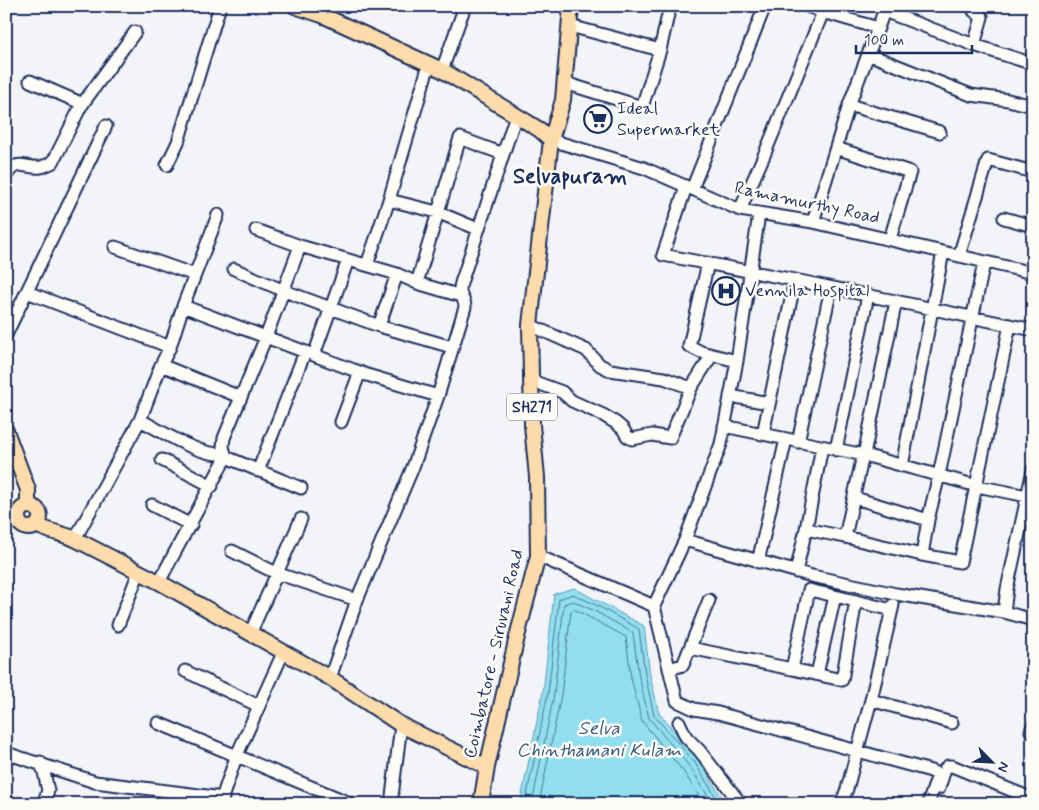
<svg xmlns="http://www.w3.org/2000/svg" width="1039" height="810" font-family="Mynerve,sans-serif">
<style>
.water{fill:#91dfee;stroke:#6299b4}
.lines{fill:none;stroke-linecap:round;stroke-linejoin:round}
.shore{stroke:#4a7598;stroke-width:1}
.minor-casing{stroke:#1b2f5e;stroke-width:15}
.major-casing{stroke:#1b2f5e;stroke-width:18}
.minor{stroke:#fdfcf7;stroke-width:11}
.major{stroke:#fddcac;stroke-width:14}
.labels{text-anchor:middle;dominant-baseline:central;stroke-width:5;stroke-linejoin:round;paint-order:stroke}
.shield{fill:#fdfcf7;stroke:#5f6c8c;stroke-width:1}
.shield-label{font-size:16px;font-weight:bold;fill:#1b2f5e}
.poi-label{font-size:18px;fill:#1b2f5e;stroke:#fdfcf7;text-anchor:start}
.street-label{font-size:18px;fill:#1b2f5e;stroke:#fdfcf7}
.water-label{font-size:19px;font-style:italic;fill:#385b82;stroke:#fdfcf7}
.district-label{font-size:22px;font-weight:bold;fill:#1b2f5e;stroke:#fdfcf7}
</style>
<rect width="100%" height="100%" fill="#f3f4f8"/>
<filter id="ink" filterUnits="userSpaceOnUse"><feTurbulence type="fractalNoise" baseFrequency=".02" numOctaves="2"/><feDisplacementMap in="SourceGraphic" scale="10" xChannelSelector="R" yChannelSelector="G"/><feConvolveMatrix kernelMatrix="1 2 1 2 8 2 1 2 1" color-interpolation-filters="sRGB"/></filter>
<g filter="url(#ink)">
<path class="water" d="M574 588 644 626 650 675 659 713 699 760 726 804H520L543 692 554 594Z"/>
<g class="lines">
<path class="shore" d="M525 804 548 693 559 599 573 594 598 606 639 629 645 675 654 715 695 763 720 804
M532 804 554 694 564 604 573 601 595 611 633 633 639 677 649 718 690 767 713 804
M539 804 561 695 571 611 574 609 626 637 631 678 642 721 683 771 704 804"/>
<defs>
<path id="minor" d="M807 6 829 14
M570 26 660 50
M878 28 884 11 974 45 1033 64
M974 45 982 17 974 11V6
M868 54 971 95 1008 100 1033 106
M442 70 465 6
M30 81 83 104
M565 83 642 107 660 50 670 6
M849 105 940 132
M551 140 644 168 740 210 813 222 1033 273
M836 148 910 172 890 239
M167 165 178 142 220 6
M6 176C17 157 25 169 41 167 45 166 49 164 53 162L81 106 135 32
M686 187 663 255 795 280 1033 330
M692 189 765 6
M389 200 437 212 478 229
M740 210 765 153 823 12
M1004 218 1033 226
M813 222 849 105 878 28 830 14 833 6
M256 230 300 246
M115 247 195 275
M959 256 988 160 1033 172
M708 263 689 346 701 352 737 361
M367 265 389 200 429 64
M234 269 282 290 379 326 452 347
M417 283 460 138 503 154
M27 292 170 347
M183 306 367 375 438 396
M530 325 586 350 600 365 610 370 664 378 691 388
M379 326 397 274
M6 335 106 126
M314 355 348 260
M161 365 240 397
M532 381 562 392 572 401 603 415 616 423 623 429 627 436 632 439 652 435 670 438 691 388 712 355
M730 396 769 403
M140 420C164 432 198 456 224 454
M341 422 360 372
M724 426 864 455 977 486 1032 497
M763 434 795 280
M798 442 831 288
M836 450 868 295
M863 455 845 537 922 555 960 562 1010 325
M864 455 896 301
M226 457 301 488
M162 460 212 486
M902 466 943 252
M258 471 305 352
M855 498 928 520
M152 505 191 525
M806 529 845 537
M75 539 140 420 161 365 170 347 183 306 218 215
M685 540 812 576 896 594 1004 612 1007 589 1033 470
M232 551 276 573 357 600
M922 555 928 520 939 475 984 263
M538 556 654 606 685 540 721 444 737 361 759 214
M758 562 786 439
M796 572 806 529 822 447
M159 582 226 457 223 447 224 438 266 337 300 246 397 274 417 283 461 296
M856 601 842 680 792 669 809 590C836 596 864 603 892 610
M654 606 677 701 694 709 718 713 931 771 935 773 937 778 928 804
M1004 612 1033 620
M118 625 139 572
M250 634 301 519
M690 648 792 669
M669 669 683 665 709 600
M185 671 259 706
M817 674 835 596
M330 678 357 600 413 467 438 396 465 307C465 301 463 300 461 295 458 289 462 280 464 274L516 115
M871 700 952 723
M679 722 686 737 699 750 741 804
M158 723 352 804
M1031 731 1033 726
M6 753 95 782 223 798
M40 762 44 772 48 791 43 804
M939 788 945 769 948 766H952L1033 799
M220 804 236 757 283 653
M391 804 401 725
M841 804 847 789 871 700 893 605"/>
<path id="major" d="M295 6 322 15 442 70 540 130 551 140
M6 431 28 490V506
M18 517a11 11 0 1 1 22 0a11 11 0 1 1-22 0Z
M6 522 19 521
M37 525C48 532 62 533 75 539L159 582 330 678 401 725 487 767
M481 804 487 767 517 637 538 556 537 477 532 425 530 325 551 140 563 100 571 6"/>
</defs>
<use href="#minor" class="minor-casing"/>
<use href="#major" class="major-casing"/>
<use href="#minor" class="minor"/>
<use href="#major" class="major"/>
</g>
</g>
<defs>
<symbol id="supermarket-ring" viewBox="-11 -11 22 22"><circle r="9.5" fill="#fdfcf7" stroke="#1b2f5e" stroke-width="1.5"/><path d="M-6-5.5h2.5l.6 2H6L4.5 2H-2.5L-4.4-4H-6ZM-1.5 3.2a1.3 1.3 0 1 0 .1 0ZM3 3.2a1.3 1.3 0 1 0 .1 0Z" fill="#1b2f5e"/></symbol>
<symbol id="hospital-ring" viewBox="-11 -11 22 22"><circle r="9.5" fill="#fdfcf7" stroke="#1b2f5e" stroke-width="1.5"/><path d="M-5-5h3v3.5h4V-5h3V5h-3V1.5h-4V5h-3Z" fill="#1b2f5e"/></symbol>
</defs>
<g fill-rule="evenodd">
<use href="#supermarket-ring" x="582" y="103" width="32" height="32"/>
<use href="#hospital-ring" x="710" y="275" width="32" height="32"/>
</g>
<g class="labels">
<rect class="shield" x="507" y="393.5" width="50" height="27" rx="4"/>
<g class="shield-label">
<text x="532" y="407">SH271</text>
</g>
<g class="poi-label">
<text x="617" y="109">Ideal<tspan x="617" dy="21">Supermarket</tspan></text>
<text x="745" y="291">Vennila Hospital</text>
</g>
<g class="street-label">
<text transform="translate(807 203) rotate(12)">Ramamurthy Road</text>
<text transform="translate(494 654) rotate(-77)">Coimbatore - Siruvani Road</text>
</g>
<g class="water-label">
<text x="599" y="728">Selva<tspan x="599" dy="22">Chinthamani Kulam</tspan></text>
</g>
<g class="district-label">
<text x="570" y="177">Selvapuram</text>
</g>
</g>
<rect width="1039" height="810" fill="none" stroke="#fdfcf7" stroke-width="25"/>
<rect x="12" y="12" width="1014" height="785" fill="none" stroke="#1b2f5e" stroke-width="2" filter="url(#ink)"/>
<g transform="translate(992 762) rotate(114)" stroke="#fdfcf7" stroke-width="4" paint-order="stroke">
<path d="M0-4L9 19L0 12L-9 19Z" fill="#1b2f5e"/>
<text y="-8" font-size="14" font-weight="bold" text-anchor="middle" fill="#1b2f5e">N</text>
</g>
<path d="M856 45v8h116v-8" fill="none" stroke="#1b2f5e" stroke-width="2.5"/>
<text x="864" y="45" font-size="15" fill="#1b2f5e" stroke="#fdfcf7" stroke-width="4" paint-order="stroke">100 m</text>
</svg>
